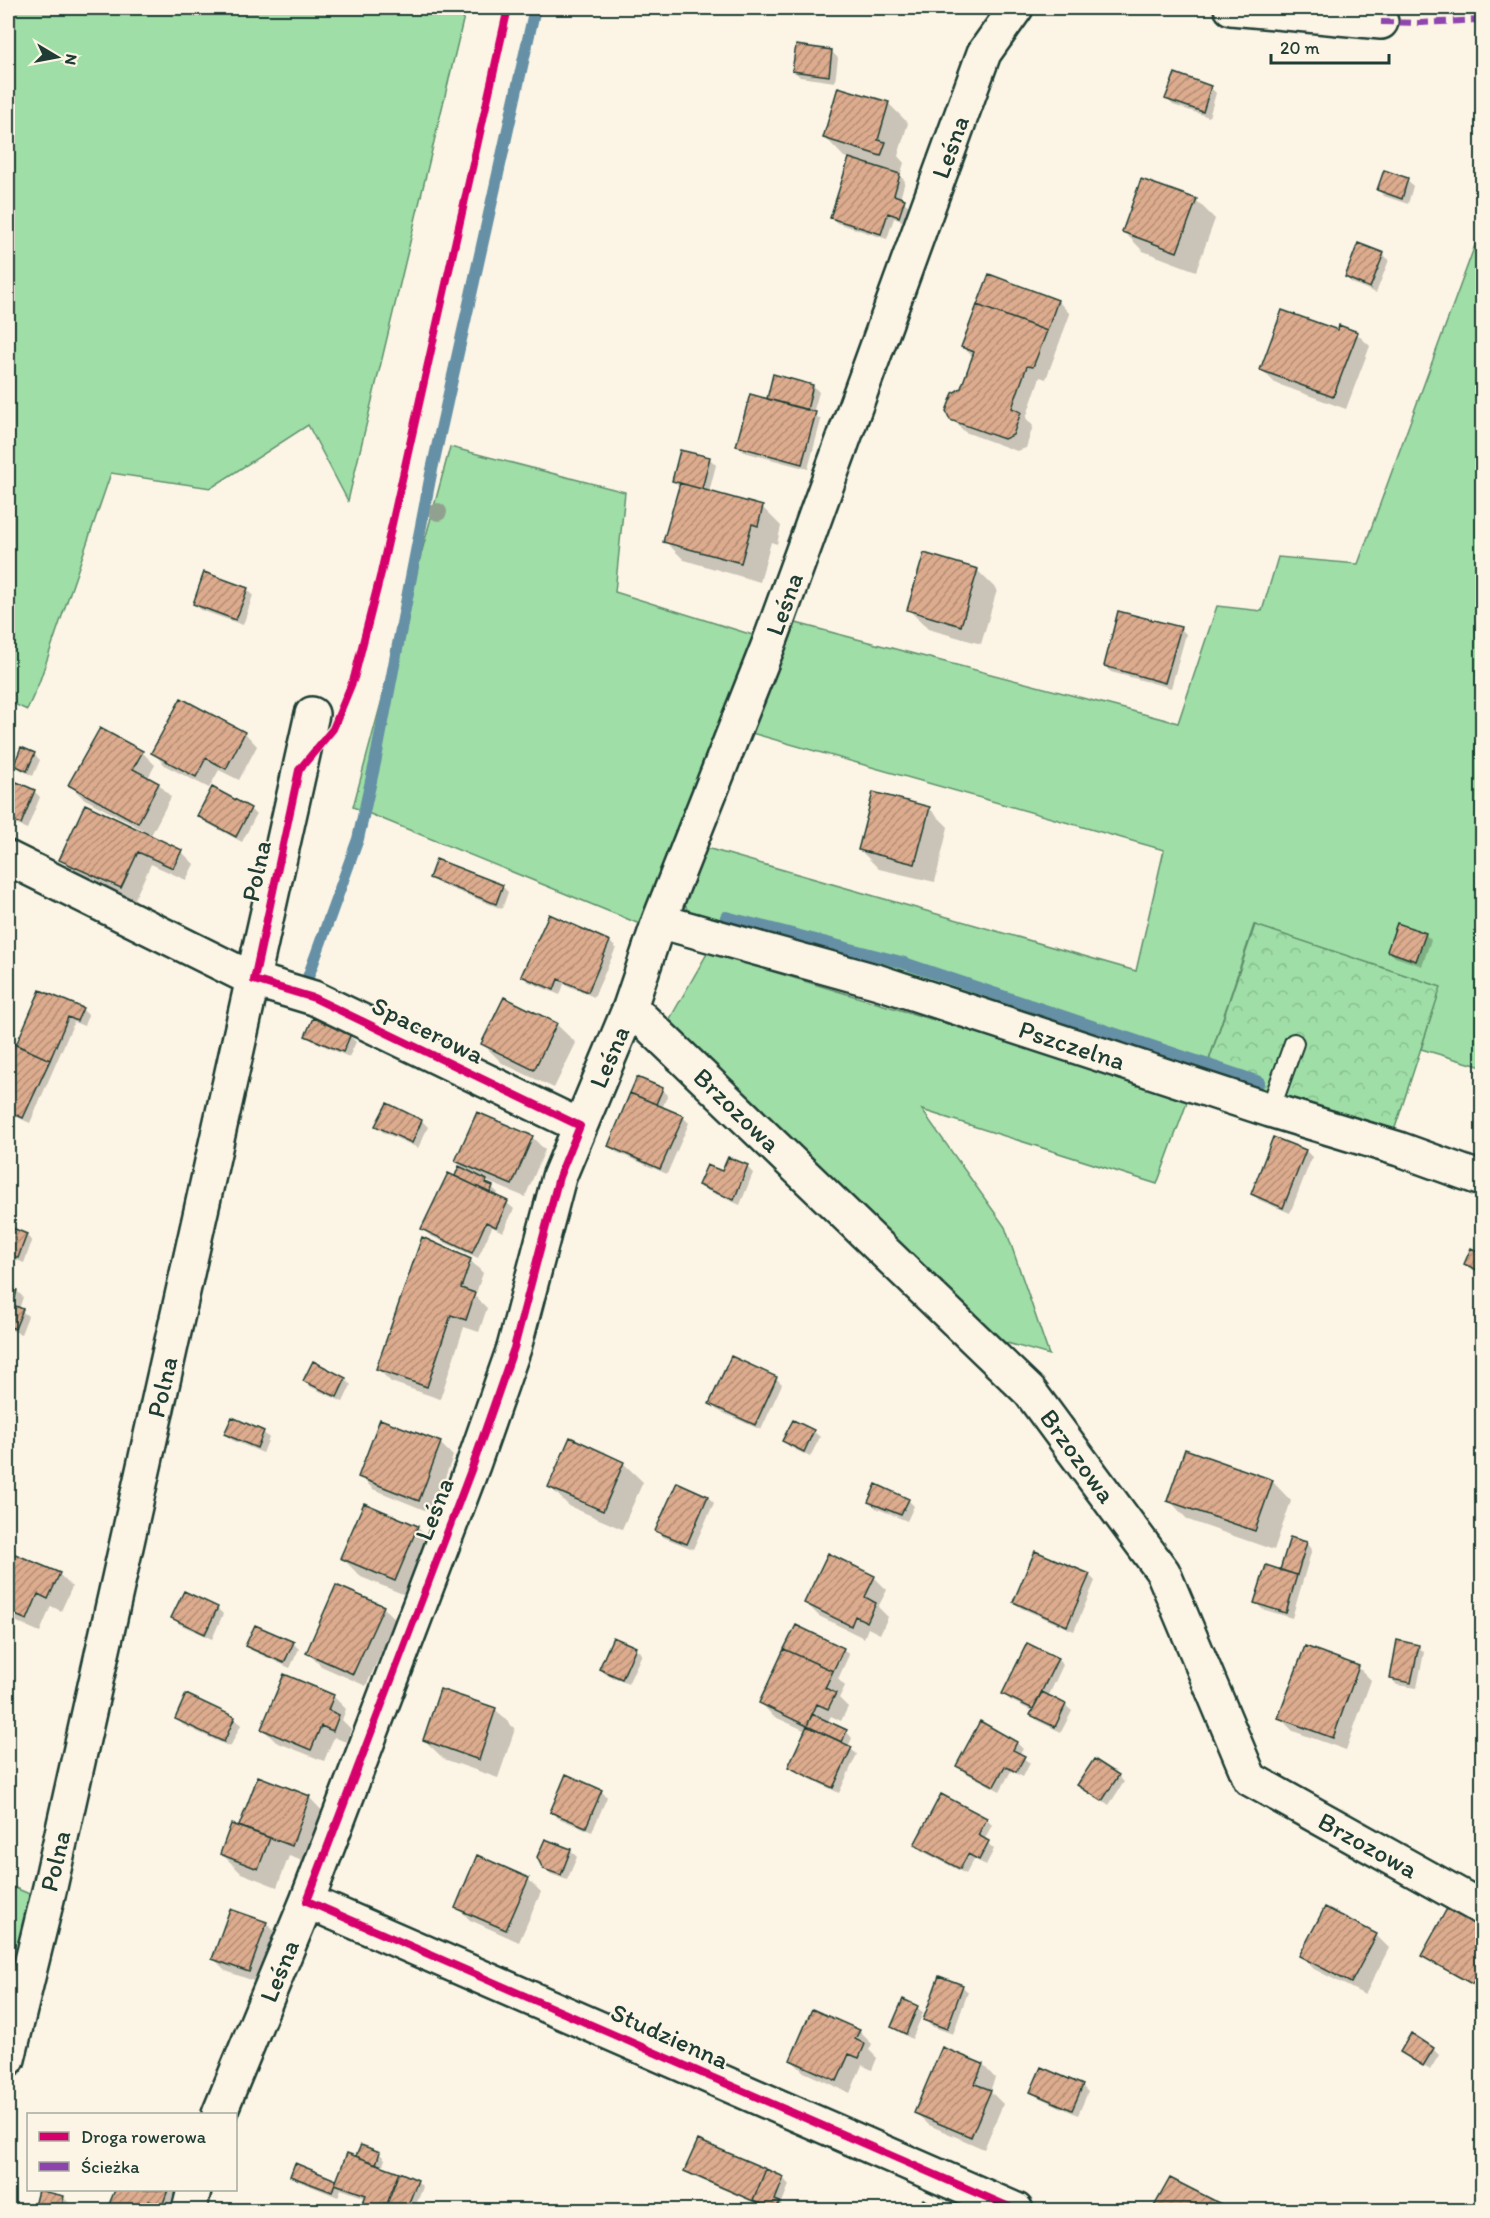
<svg xmlns="http://www.w3.org/2000/svg" width="1490" height="2218" font-family="Itim,sans-serif">
<style>
.grass{fill:#9fdea6;stroke:#5f8e6d;stroke-width:1.5}
.park{fill:url(#park-crowns);stroke:#5f8e6d;stroke-width:1.5}
.shadow{fill:#0003}
.lines{fill:none;stroke-linecap:round;stroke-linejoin:round}
.stream{stroke:#6590a5;stroke-width:12}
.building{fill:url(#building-hatch);stroke:#1f3d34;stroke-width:1.5}
.lane-casing{stroke:#1f3d34;stroke-width:22}
.street-casing{stroke:#1f3d34;stroke-width:38}
.lane{stroke:#fcf5e5;stroke-width:18}
.street{stroke:#fcf5e5;stroke-width:33}
.quiet{stroke:#8e44ad;stroke-width:6;stroke-dasharray:12 6;stroke-linecap:butt}
.cycleway-casing{stroke:#fcf5e5;stroke-width:11}
.cycleway{stroke:#d6006c;stroke-width:8}
.tree{fill:#91a190}
.labels{text-anchor:middle;dominant-baseline:central;stroke-width:4.5;stroke-linejoin:round;paint-order:stroke}
.street-label{font-size:26px;fill:#1f3d34;stroke:#fcf5e5}
</style>
<defs>
<pattern id="park-crowns" width="20" height="18" patternUnits="userSpaceOnUse" patternTransform="scale(1.5)"><rect width="20" height="18" fill="#9fdea6"/><path d="M2 6a3 3 0 1 1 6 0M12 15a3 3 0 1 1 6 0" fill="none" stroke="#88bf90"/></pattern>
<pattern id="building-hatch" width="6" height="6" patternUnits="userSpaceOnUse" patternTransform="scale(1.5)"><rect width="6" height="6" fill="#ddac8e"/><path d="M-1 1l2-2M0 6l6-6M5 7l2-2" fill="none" stroke="#b38d75"/></pattern>
</defs>
<rect width="100%" height="100%" fill="#fcf5e5"/>
<filter id="ink" filterUnits="userSpaceOnUse"><feTurbulence type="fractalNoise" baseFrequency=".0167" numOctaves="2"/><feDisplacementMap in="SourceGraphic" scale="12" xChannelSelector="R" yChannelSelector="G"/><feConvolveMatrix kernelMatrix="1 2 1 2 8 2 1 2 1" color-interpolation-filters="sRGB"/></filter>
<g filter="url(#ink)">
<path class="grass" d="M8 8H466L348 501 308 425 211 488 111 473 39 683 27 710 8 701Z
M1482 226V1067L1421 1049 1440 987 1254 925 1203 1078 694 917 687 910 684 900 703 847 1136 971 1164 850 748 732 792 622 1178 723 1217 606 1262 611 1278 557 1358 564Z
M450 447 625 492 615 592 756 636 647 927 353 807Z
M708 952 1189 1097 1157 1184 922 1110 1005 1227 1049 1355 993 1339 668 1022Z
M8 1885 32 1895 8 1998Z"/>
<path class="park" d="M1255 925 1441 987 1393 1134 1203 1078Z"/>
<path class="shadow" d="M832 52 838 58 835 82 800 77 794 71Z
M1210 87 1216 93 1209 117 1173 105 1167 99Z
M839 89 889 104 908 123 898 156 904 163 900 176 905 181 900 199 910 207 905 222 894 218 887 239 837 223 831 217 851 159 844 157 825 137Z
M1407 180 1413 186 1408 204 1384 196 1378 190Z
M1196 200 1215 219 1196 271 1143 251 1124 232Z
M1383 254 1389 260 1376 293 1352 283 1346 277Z
M1058 301 1070 314 1046 379 1040 377 1026 418 1033 426 1026 448 1017 451 965 432 952 419 974 358 963 347Z
M1339 332 1357 334 1370 346 1346 409 1275 383 1262 370Z
M813 386 819 392 813 413 821 420 808 469 744 452 738 446 768 401Z
M681 451 710 459 716 465 709 492 762 507 781 526 777 544 771 542 760 582 684 560 665 541 680 487 674 481Z
M977 570 997 590 981 644 928 629 909 610Z
M247 589 253 595 243 625 201 610 195 604Z
M1180 628 1186 634 1171 688 1111 672 1105 666Z
M181 700 245 733 257 746 239 780 219 770 209 788 166 766 153 753Z
M142 752 155 765 148 778 159 784 171 797 150 837 181 851 194 864 186 880 151 864 134 900 74 872 61 859 146 834 147 832 83 798 70 785Z
M34 754 40 760 33 776 21 770 15 764Z
M12 782 34 791 40 797 27 829 8 821V794Z
M929 808 948 827 935 882 879 869 860 850Z
M250 809 256 815 242 842 205 822 199 816Z
M431 877 502 886 508 892 502 909 437 883Z
M550 916 610 942 616 948 594 997 564 984 560 995 529 982 523 976Z
M1425 934 1431 940 1422 966 1395 957 1389 951Z
M41 992 82 1009 88 1015 84 1026 74 1022 30 1123 8 1113V1043L17 1047Z
M556 1024 576 1043 554 1088 502 1063 483 1044Z
M307 1035 350 1036 356 1042 349 1057 313 1041Z
M638 1079 662 1089 668 1095 662 1108 683 1117 689 1123 667 1174 616 1152 610 1145Z
M422 1121 428 1127 418 1148 383 1132 377 1126Z
M532 1137 545 1150 525 1197 484 1180 498 1193 496 1197 507 1203 514 1209 503 1232 492 1227 478 1258 429 1235 423 1229 460 1168 468 1172 457 1161Z
M1306 1151 1312 1157 1290 1213 1259 1200 1253 1194Z
M747 1167 753 1173 740 1205 706 1190 700 1184 722 1173Z
M8 1227 26 1235 32 1241 24 1263 8 1256Z
M1472 1250 1482 1255V1274L1472 1269 1466 1263Z
M470 1260 483 1273 475 1296 487 1308 479 1332 464 1327 440 1399 391 1382 378 1369Z
M8 1288 17 1291 23 1297 19 1309 28 1316 21 1334 11 1330 8 1340Z
M776 1378 782 1384 761 1430 717 1410 711 1404Z
M345 1379 351 1385 343 1402 311 1387 305 1381Z
M793 1422 813 1431 820 1437 810 1457 790 1447 784 1441Z
M263 1432 269 1438 263 1453 232 1440 226 1434Z
M440 1443 453 1456 432 1513 373 1489 360 1476Z
M623 1463 643 1482 622 1529 569 1506 550 1487Z
M1272 1481 1291 1501 1274 1550 1188 1520 1169 1500Z
M678 1484 708 1497 714 1503 693 1549 663 1537 657 1531Z
M908 1500 914 1506 907 1521 876 1508 870 1502Z
M417 1527 437 1546 415 1599 361 1577 342 1558Z
M1306 1543 1312 1549 1292 1618 1262 1609 1256 1603Z
M8 1553 59 1574 72 1587 61 1611 51 1606 40 1632 8 1618Z
M1089 1575 1095 1581 1074 1631 1021 1608 1014 1602Z
M874 1577 887 1590 878 1607 888 1617 880 1634 868 1628 864 1638 819 1616 806 1603Z
M383 1607 396 1620 366 1686 321 1666 308 1653Z
M217 1608 223 1614 212 1639 179 1624 173 1618Z
M614 1639 635 1648 642 1654 628 1684 607 1675 601 1669Z
M293 1643 299 1649 290 1668 253 1651 247 1645Z
M1418 1646 1424 1652 1417 1688 1397 1685 1391 1678Z
M843 1649 849 1655 838 1679 845 1686 839 1698 848 1707 841 1721 831 1716 827 1723 846 1731 852 1738 848 1747 857 1754 839 1793 796 1772 790 1766 806 1731 773 1716 761 1703Z
M1057 1659 1063 1665 1048 1697 1065 1705 1072 1711 1061 1732 1038 1721 1032 1715 1034 1712 1010 1700 1004 1694Z
M1358 1667 1371 1680 1346 1750 1293 1731 1280 1718Z
M441 1691 496 1710 515 1729 498 1778 444 1759 424 1740Z
M187 1696 235 1719 241 1725 230 1747 183 1725 177 1719Z
M333 1696 346 1709 342 1720 351 1729 346 1742 334 1737 324 1761 276 1742 263 1729Z
M980 1723 1017 1743 1023 1749 1019 1755 1030 1763 1023 1777 1011 1771 1000 1791 964 1772 958 1766Z
M1118 1776 1124 1782 1109 1805 1079 1784Z
M259 1778 309 1797 328 1817 311 1864 289 1856 277 1887 241 1873 222 1854 240 1828Z
M601 1791 607 1797 592 1832 558 1818 552 1812Z
M986 1819 992 1825 984 1840 994 1849 986 1865 974 1859 966 1874 922 1851 916 1845Z
M546 1841 570 1850 577 1857 567 1880 551 1874 544 1868Z
M478 1857 529 1880 541 1892 519 1942 470 1920 457 1907Z
M1450 1907 1482 1925V1982L1479 1989 1429 1961 1423 1955Z
M266 1923 279 1936 262 1984 226 1971 213 1958Z
M1376 1935 1389 1948 1365 1995 1314 1969 1301 1956Z
M962 1986 968 1992 953 2034 931 2026 925 2020Z
M917 2007 923 2013 912 2039 899 2032 893 2026Z
M859 2031 872 2044 869 2050 877 2058 872 2070 862 2065 850 2093 804 2072 791 2060Z
M942 2049 983 2065 995 2078 990 2091 1003 2104 984 2149 929 2125 916 2113Z
M1433 2049 1439 2055 1430 2070 1402 2051Z
M1082 2086 1088 2092 1078 2115 1038 2097 1032 2091Z
M362 2147 379 2153 385 2159 382 2168 417 2181 423 2187 414 2210H397L390 2208 389 2210H370L364 2204 366 2198 341 2189 338 2197 298 2181 291 2175 295 2165 337 2182 357 2158Z
M686 2170 783 2178 789 2185 781 2205 785 2210H772L692 2176Z
M1171 2180 1229 2210H1154Z
M116 2190H186L178 2210H111L109 2208Z
M39 2192 63 2197 69 2203 68 2210H35Z"/>
<g class="lines">
<path class="stream" d="M726 917 901 962 1259 1082
M308 977 358 839 375 763 431 474 535 8"/>
</g>
<path class="building" d="M796 45 832 50 829 76 792 71Z
M1175 73 1211 86 1203 112 1165 99Z
M838 87 889 102 878 140 886 142 881 156 823 138Z
M849 158 900 174 894 195 905 199 899 217 888 213 881 234 830 218Z
M1384 170 1408 178 1402 199 1377 190Z
M1141 179 1197 199 1177 252 1122 232Z
M1358 243 1384 253 1370 288 1345 277Z
M989 274 1058 300 1047 331 977 305Z
M977 305 1047 331 1033 367 1027 366 1012 408 1021 412 1013 435 1004 439 950 420 946 411 953 393 961 388 974 352 961 347Z
M1282 310 1338 330 1339 325 1358 332 1333 397 1260 370Z
M773 374 813 385 807 410 767 399Z
M750 394 816 412 802 464 736 446Z
M680 450 710 457 702 489 672 481Z
M680 483 763 506 758 526 752 524 741 563 663 542Z
M924 553 978 569 961 626 907 610Z
M204 572 248 588 236 620 193 604Z
M1118 611 1181 627 1165 683 1104 666Z
M181 698 245 732 226 769 206 758 196 777 151 753Z
M100 728 143 751 133 769 159 783 138 823 68 785Z
M21 747 35 753 27 771 14 765Z
M12 780 35 790 21 824 8 819V790Z
M212 787 251 808 236 837 197 816Z
M873 792 930 807 915 864 858 850Z
M85 804 182 850 173 868 138 852 121 888 59 860Z
M436 859 503 885 496 904 429 878Z
M549 914 610 941 588 992 558 979 554 990 521 976Z
M1397 923 1426 933 1416 961 1387 951Z
M40 990 83 1008 77 1021 68 1017 50 1060 16 1045Z
M504 997 557 1023 534 1070 481 1044Z
M313 1018 351 1034 343 1052 305 1036Z
M8 1041 50 1060 23 1118 8 1111Z
M637 1077 663 1088 656 1104 630 1093Z
M630 1093 684 1116 660 1169 608 1146Z
M387 1103 422 1120 412 1143 375 1126Z
M477 1112 533 1136 512 1185 455 1161Z
M1273 1137 1306 1150 1283 1208 1251 1194Z
M728 1157 748 1165 734 1200 698 1185 707 1165 722 1171Z
M459 1166 487 1180 486 1183 493 1186 490 1193 455 1176Z
M448 1173 508 1201 496 1227 486 1222 472 1253 421 1229Z
M8 1226 27 1234 18 1258 8 1253Z
M422 1237 471 1259 461 1288 475 1293 466 1320 451 1315 427 1387 376 1369Z
M1471 1248 1482 1253V1272L1464 1264Z
M8 1286 17 1290 13 1305 23 1309 15 1329 8 1326Z
M731 1356 777 1377 755 1425 709 1404Z
M313 1361 346 1378 337 1397 303 1381Z
M232 1417 264 1431 257 1448 224 1434Z
M380 1419 441 1442 419 1501 358 1477Z
M793 1420 814 1430 804 1452 782 1441Z
M570 1437 624 1462 603 1511 548 1487Z
M1185 1449 1273 1480 1255 1531 1167 1501Z
M677 1482 708 1496 687 1544 655 1531Z
M876 1484 909 1499 901 1515 868 1502Z
M364 1503 418 1526 395 1581 340 1558Z
M1290 1537 1307 1542 1297 1575 1280 1570Z
M8 1551 60 1573 48 1599 38 1594 27 1620 8 1612Z
M1035 1551 1090 1574 1067 1626 1013 1602Z
M828 1553 875 1576 865 1597 876 1603 867 1622 855 1616 851 1626 804 1603Z
M1266 1565 1297 1575 1286 1613 1254 1603Z
M336 1585 384 1606 353 1674 306 1653Z
M184 1591 218 1607 205 1634 171 1618Z
M255 1625 294 1642 284 1663 245 1646Z
M796 1625 844 1648 833 1671 784 1649Z
M613 1637 636 1647 622 1679 599 1669Z
M1397 1640 1419 1645 1411 1683 1390 1679Z
M1027 1643 1058 1658 1033 1709 1002 1694Z
M1305 1646 1359 1666 1333 1738 1278 1718Z
M784 1649 833 1671 825 1688 836 1693 828 1709 817 1704 807 1726 759 1703Z
M284 1674 334 1695 328 1710 339 1715 333 1731 321 1726 311 1750 261 1729Z
M440 1689 496 1708 479 1760 423 1740Z
M1042 1692 1066 1704 1055 1727 1030 1715Z
M186 1694 235 1717 224 1742 175 1719Z
M812 1714 847 1730 842 1742 807 1726Z
M980 1721 1017 1742 1013 1750 1025 1756 1016 1772 1005 1766 994 1786 956 1766Z
M807 1726 852 1747 833 1788 788 1767Z
M1094 1759 1119 1775 1102 1801 1077 1785Z
M566 1774 602 1790 586 1827 550 1812Z
M258 1776 310 1796 292 1846 239 1826Z
M941 1794 987 1818 978 1835 989 1841 979 1860 968 1854 960 1869 914 1845Z
M231 1824 270 1838 258 1869 220 1854Z
M545 1839 571 1849 561 1875 543 1869 537 1857Z
M477 1855 529 1878 506 1930 455 1908Z
M1449 1905 1482 1924V1968L1472 1984 1421 1956Z
M1325 1907 1377 1934 1351 1983 1299 1956Z
M230 1909 267 1922 249 1972 212 1959Z
M939 1976 963 1985 947 2029 923 2020Z
M903 1999 918 2006 906 2034 891 2027Z
M812 2009 860 2030 855 2039 865 2044 859 2058 849 2054 837 2081 790 2060Z
M1411 2033 1434 2048 1423 2066 1400 2052Z
M942 2047 983 2064 975 2084 991 2090 971 2137 914 2113Z
M1041 2067 1083 2085 1072 2110 1030 2092Z
M698 2140 766 2169 753 2201 684 2171Z
M361 2145 380 2152 376 2164 356 2156Z
M347 2153 399 2172 387 2204 384 2203 381 2210 362 2205 366 2195 335 2184Z
M295 2163 336 2180 332 2192 290 2176Z
M766 2169 784 2177 775 2200 780 2202 776 2210 753 2201Z
M399 2172 418 2180 406 2210 387 2204Z
M1170 2178 1221 2204 1233 2210H1152Z
M38 2190 64 2196 61 2210H33Z
M115 2190H168L162 2206 149 2201 145 2210H112L107 2209Z
M923 2199 944 2210H917Z"/>
<g class="lines">
<defs>
<path id="lane" d="M1270 1110 1294 1043"/>
<path id="street" d="M1231 8 1381 22
M8 858 254 980 314 998 580 1126
M659 921 879 982 1270 1110 1399 1149 1482 1179
M630 1007 1030 1392 1163 1572 1250 1779 1482 1908
M307 1901 1016 2210
M8 2059 50 1887 312 714
M219 2114 307 1901 473 1465 514 1348 559 1177 630 1007 659 921 770 641 984 53 1016 8
M189 2210 194 2190"/>
</defs>
<use href="#lane" class="lane-casing"/>
<use href="#street" class="street-casing"/>
<use href="#lane" class="lane"/>
<use href="#street" class="street"/>
<path class="quiet" d="M1381 22 1421 23 1482 20"/>
<defs>
<path id="cycleway" d="M508 8 381 573 354 678 333 729 299 770 254 980 314 998 580 1126 559 1177 514 1348 473 1465 307 1901 1016 2210"/>
</defs>
<use href="#cycleway" class="cycleway-casing"/>
<use href="#cycleway" class="cycleway"/>
</g>
<circle class="tree" cx="438" cy="512" r="9"/>
</g>
<g class="labels">
<g class="street-label">
<text transform="translate(950 147) rotate(-70)">Leśna</text>
<text transform="translate(784 604) rotate(-70)">Leśna</text>
<text transform="translate(256 871) rotate(-78)">Polna</text>
<text transform="translate(428 1030) rotate(26)">Spacerowa</text>
<text transform="translate(1072 1045) rotate(18)">Pszczelna</text>
<text transform="translate(609 1057) rotate(-67)">Leśna</text>
<text transform="translate(737 1110) rotate(44)">Brzozowa</text>
<text transform="translate(162 1387) rotate(-77)">Polna</text>
<text transform="translate(1078 1456) rotate(54)">Brzozowa</text>
<text transform="translate(434 1509) rotate(-69)">Leśna</text>
<text transform="translate(1368 1845) rotate(29)">Brzozowa</text>
<text transform="translate(55 1861) rotate(-77)">Polna</text>
<text transform="translate(279 1971) rotate(-68)">Leśna</text>
<text transform="translate(670 2036) rotate(24)">Studzienna</text>
</g>
</g>
<rect width="1490" height="2218" fill="none" stroke="#fcf5e5" stroke-width="30"/>
<rect x="15" y="15" width="1460" height="2188" fill="none" stroke="#1f3d34" stroke-width="2" filter="url(#ink)"/>
<rect x="27" y="2113" width="210" height="78" fill="#fcf5e5" stroke="#a4ab9e" stroke-width="1.5"/>
<rect x="39" y="2132" width="30" height="9" fill="#d6006c" stroke="#a4ab9e" stroke-width="1.5"/>
<text x="81" y="2143" font-size="18" fill="#1f3d34">Droga rowerowa</text>
<rect x="39" y="2162" width="30" height="9" fill="#8e44ad" stroke="#a4ab9e" stroke-width="1.5"/>
<text x="81" y="2173" font-size="18" fill="#1f3d34">Ścieżka</text>
<g transform="translate(57 57) rotate(100)" stroke="#fcf5e5" stroke-width="4.5" paint-order="stroke">
<path d="M0-4.5L10 22L0 15L-10 22Z" fill="#1f3d34"/>
<text y="-9" font-size="16" font-weight="bold" text-anchor="middle" fill="#1f3d34">N</text>
</g>
<path d="M1271 54v9h118v-9" fill="none" stroke="#1f3d34" stroke-width="3"/>
<text x="1280" y="54" font-size="18" fill="#1f3d34" stroke="#fcf5e5" stroke-width="4.5" paint-order="stroke">20 m</text>
</svg>
